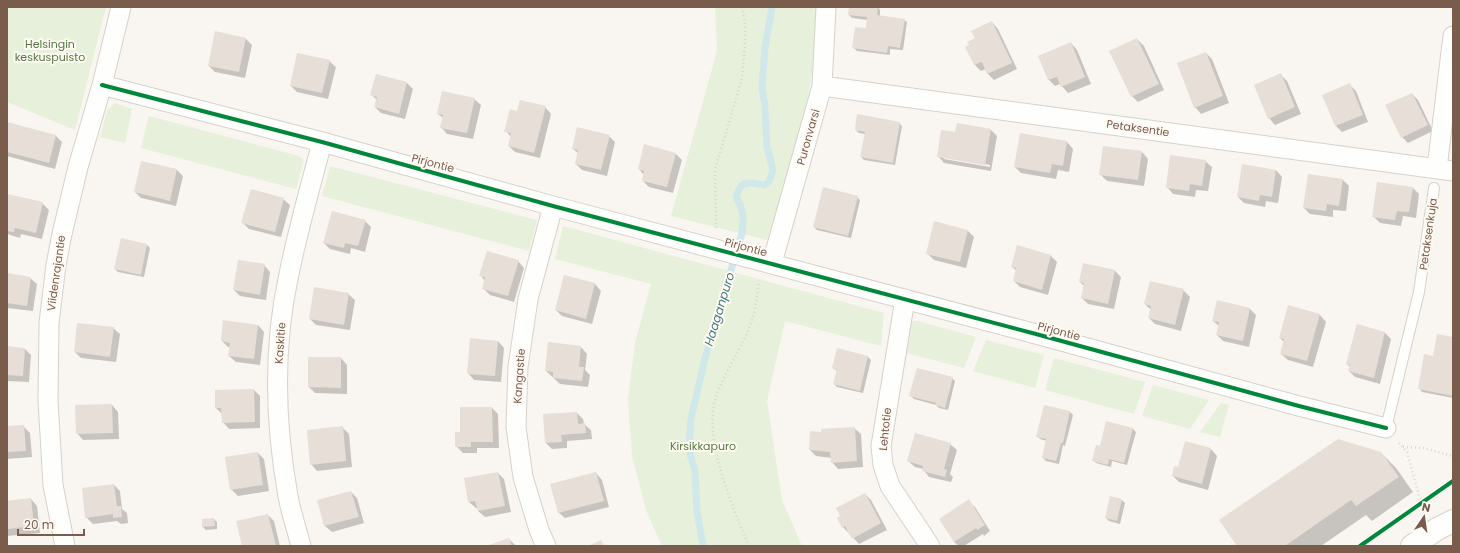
<svg xmlns="http://www.w3.org/2000/svg" width="1460" height="553" font-family="Poppins,sans-serif">
<style>
.green{fill:#e7f0db}
.shadow{fill:#0003;fill-rule:evenodd}
.lines{fill:none;stroke-linecap:round;stroke-linejoin:round}
.stream{stroke:#d0e8ea;stroke-width:7}
.building{fill:#e6ded7}
.service-casing{stroke:#d7d1cb;stroke-width:12}
.minor-casing{stroke:#d7d1cb;stroke-width:21}
.secondary-casing{stroke:#d9d2cb;stroke-width:24}
.path{stroke:#dcd5d0;stroke-width:2.5;stroke-dasharray:1 3;stroke-linecap:butt}
.service{stroke:#fefefd;stroke-width:10}
.minor{stroke:#fefefd;stroke-width:19}
.secondary{stroke:#fefefd;stroke-width:22}
.cycleway-casing{stroke:#fffaf3;stroke-width:6}
.cycleway{stroke:#00873e;stroke-width:4}
.labels{text-anchor:middle;dominant-baseline:central;stroke-width:4;stroke-linejoin:round;paint-order:stroke}
.park-label{font-size:11px;fill:#537a41;stroke:#fffaf3}
.street-label{font-size:11px;fill:#7a5c4d;stroke:#fffaf3}
.water-label{font-size:12px;font-style:italic;fill:#437c86;stroke:#fffaf3}
</style>
<rect width="100%" height="100%" fill="#f9f5f0"/>
<path class="green" d="M7 7H106L75 130 7 102Z
M715 7H820L811 81 797 149 767 240 671 216 717 51Z
M115 103 132 109 125 143 100 137 107 111Z
M149 116 299 156 304 160 296 189 141 148Z
M330 166 537 220 529 251 322 196Z
M563 226 884 313 881 346 785 321 767 401 782 500 802 546H662L646 510 632 456 628 400 635 343 651 284 555 259Z
M912 321H918L976 337 964 368 906 353Z
M986 340 1044 355 1035 388 973 371Z
M1054 358 1145 382 1134 414 1045 390Z
M1153 385 1209 400 1190 429 1142 416Z
M1221 403 1229 405 1220 437 1200 432Z"/>
<path class="shadow" d="M850 7H878L880 10V16L904 20 907 22 903 50 890 49V55L857 51 854 48 866 29 868 20 852 18 849 15Z
M992 22 998 29 1017 69 994 80 988 74 986 69 981 71 975 65 976 39Z
M216 32 246 39 252 45 245 78 215 72 209 66Z
M1137 39 1144 46 1164 90 1138 102 1132 96Z
M1071 43 1077 50 1091 84 1068 93 1060 84 1055 86 1049 80 1039 56Z
M1206 53 1212 59 1229 103 1201 114 1195 107Z
M329 61 336 67 328 99 297 92 291 86Z
M1280 74 1287 81 1301 114 1275 125 1269 118Z
M407 83 413 89 405 119 381 113 375 107 377 100 371 94Z
M1350 85 1356 91 1368 122 1342 132 1336 126Z
M1412 94 1418 100 1433 131 1408 143 1402 137Z
M474 99 481 105 473 139 447 134 441 127 443 118 438 114Z
M545 107 551 114 540 158 515 152 509 146 511 137 506 131 518 112Z
M7 123 56 136 62 142 55 169 7 156Z
M899 123 902 126 895 165 864 160 861 157 865 134 859 133 856 130Z
M991 130 997 136 991 171 944 163 938 156 956 134ZM944 157 990 165V167L944 159Z
M1021 135 1067 142 1073 149 1069 172 1058 170 1056 179 1021 173 1015 167Z
M609 136 615 142 607 176 582 170 576 164 578 153 573 149Z
M1142 152 1148 159 1144 186 1107 181 1101 175Z
M676 154 682 160 673 193 649 187 643 181 644 175 639 169Z
M1205 161 1212 167 1208 191 1196 190 1195 197 1173 194 1167 187Z
M142 162 177 170 183 176 176 206 141 198 135 192Z
M1276 170 1282 177 1278 203 1266 201 1265 207 1244 203 1238 197Z
M1343 180 1349 186 1346 211 1333 210V217L1310 214 1304 208Z
M1413 188 1419 194 1416 218 1403 216 1401 226 1380 223 1373 216Z
M7 195 42 203 49 210 42 239 21 234 20 238 10 235 7 233Z
M857 197 860 200 851 238 817 230 814 227Z
M283 199 290 205 281 237 249 229 243 223Z
M365 221 371 227 365 252 351 248 350 254 330 249 324 243Z
M935 222 968 231 974 237 966 268 934 260 927 253Z
M147 245 150 248 144 277 118 272 115 269Z
M1018 246 1051 256 1057 262 1048 295 1020 287 1014 281 1017 271 1012 267Z
M518 261 524 268 514 302 490 295 483 288 485 281 481 276Z
M264 265 270 272 266 300 240 296 234 290Z
M1115 271 1121 277 1114 309 1088 304 1082 298 1085 287 1080 282Z
M7 274 30 278 37 284 33 311 7 308Z
M565 276 595 284 601 291 592 324 562 316 556 310Z
M1183 290 1190 297 1181 331 1155 324 1149 318 1151 310 1145 304Z
M348 294 355 300 350 330 316 325 310 319Z
M1217 302 1250 309 1256 315 1249 347 1223 341 1217 335 1219 326 1213 321Z
M1288 307 1320 315 1326 322 1313 367 1288 360 1281 354 1284 342 1280 338Z
M258 325 264 332 260 365 236 362 229 356 231 348 228 347 222 341Z
M1357 325 1385 333 1391 339 1380 384 1355 377 1349 371 1350 367 1347 364Z
M113 328 120 334 116 362 81 358 75 352Z
M1453 338V398L1422 392 1419 388Z
M498 341 504 348 501 382 474 380 468 373Z
M7 347 25 349 31 355 29 382 7 381Z
M581 347 587 354 585 370 590 375 588 387 560 384 546 371Z
M838 349 868 357 871 360 863 393 837 387 834 384 837 371 833 368Z
M309 358H341L347 365V394L315 393 309 387Z
M952 378 955 381 948 410 939 408 936 405 914 399 911 396Z
M254 390 260 396V428L229 429 223 422 222 414 216 408Z
M112 405 118 412 119 439 83 440 77 433Z
M1045 406 1070 412 1073 415 1065 446 1063 445 1059 464 1046 461 1043 458 1047 441 1040 439 1037 436Z
M492 408 498 414 499 448H477V453H463L456 446 461 433Z
M577 413 583 419 584 424 591 430 592 439 567 441V448L552 449 546 443Z
M1107 422 1133 429 1136 432 1127 465 1112 461 1111 467 1096 463 1093 460 1100 447Z
M23 426 30 433 32 457 7 459V427Z
M342 427 349 434 352 467 317 471 311 464Z
M854 428 861 434 863 467 838 469 832 462V458L816 456 810 450 822 433Z
M950 444 957 450 950 474 953 477 951 482 929 477 923 469 915 467 908 461Z
M1211 449 1217 456 1208 490 1179 482 1173 476 1179 468Z
M1380 452 1396 468 1413 492 1372 521 1366 515 1321 546H1238Z
M258 453 264 459 269 491 238 496 231 489Z
M498 473 504 479 511 512 485 517 478 511V508H476L469 502Z
M596 473 602 480 609 507 565 518 558 512Z
M114 485 120 491 122 509 127 513 128 523 121 524 117 521 93 524 86 517Z
M351 492 357 498 364 523 332 532 325 526 318 501Z
M865 494 871 500 887 530 859 544 843 527Z
M31 499 37 506 40 533 7 536V502Z
M1122 500 1125 503 1120 524 1109 521 1106 518Z
M968 501 975 507 990 531 984 536 983 534 964 546H959L954 542Z
M268 515 274 521 280 546H243Z
M214 519 217 522V529L206 530 203 527Z
M509 539 516 546H488Z"/>
<g class="lines">
<path class="stream" d="M703 546 697 511 695 470 691 458 689 444 691 419 705 358 742 233C744 217 744 211 736 197 742 178 749 183 765 185L769 181 773 170 767 147 765 107 762 87 765 48 772 7"/>
</g>
<path class="building" d="M849 7H878L877 15 905 19 900 48 888 46 887 53 852 48 855 27 866 28 867 17 848 15Z
M992 21 1012 63 987 74 982 62 974 65 965 47 969 45 967 42 975 38 971 31Z
M215 31 246 38 239 72 208 66Z
M1137 38 1159 84 1131 97 1109 51Z
M1071 42 1085 77 1061 87 1057 77 1048 80 1038 56Z
M1206 52 1223 96 1194 108 1177 63Z
M297 53 330 60 322 93 290 86Z
M1281 73 1295 107 1268 119 1254 85Z
M376 74 407 82 399 114 374 107 377 97 370 95Z
M1350 83 1363 115 1335 126 1322 95Z
M442 91 475 98 467 133 440 128 443 115 437 114Z
M1412 93 1428 125 1401 138 1385 105Z
M520 100 546 106 534 153 508 146 511 133 504 132 510 109 517 111Z
M857 114 900 122 893 163 860 157 865 132 855 130Z
M7 122 56 135 49 163 7 152Z
M957 123 991 129 985 165 937 157 941 130 955 132Z
M577 127 610 135 601 170 575 164 578 150 572 149Z
M1020 133 1067 141 1063 166 1052 164 1050 173 1014 167Z
M644 144 676 153 667 187 642 181 644 171 638 169Z
M1103 146 1142 151 1138 180 1099 175Z
M1170 155 1206 160 1202 186 1190 184 1189 191 1166 188Z
M141 161 177 169 170 201 134 192Z
M1242 164 1276 170 1272 197 1260 195 1259 201 1237 197Z
M1308 174 1343 179 1339 206 1327 204 1326 211 1303 208Z
M1377 182 1413 187 1409 212 1397 211 1395 220 1372 217Z
M823 187 858 196 848 236 813 227Z
M251 189 284 198 275 232 241 223Z
M7 194 43 202 36 233 15 228 14 232 7 231Z
M332 211 366 220 358 246 345 243 344 248 323 243Z
M934 221 968 230 960 262 926 254Z
M121 238 147 244 141 275 114 269Z
M1017 245 1051 255 1042 290 1013 281 1016 268 1011 267Z
M487 251 519 260 508 296 482 289 485 277 479 276Z
M238 260 265 264 260 295 233 290Z
M1083 263 1115 270 1108 304 1081 298 1084 283 1079 282Z
M7 273 31 277 27 306 7 303Z
M564 275 595 283 586 319 555 310Z
M1150 281 1184 289 1175 325 1148 318 1151 306 1144 304Z
M314 287 349 293 344 325 309 319Z
M1217 300 1250 308 1243 341 1216 335 1219 322 1212 321Z
M1288 305 1320 314 1307 361 1280 354 1284 339 1279 338Z
M223 320 258 325 254 359 228 356 230 343 221 341Z
M77 323 114 327 110 357 74 352Z
M1357 324 1385 332 1374 378 1348 371 1350 365 1346 364Z
M1437 334 1453 337V396L1418 389 1424 354 1433 356Z
M470 338 498 341 495 376 467 374Z
M548 342 581 346 579 367H584L582 381 553 378V372L545 371Z
M7 346 25 348 23 376 7 375Z
M837 348 868 356 860 391 833 384 837 370 832 368Z
M308 357H341V388L308 387Z
M917 368 953 377 945 408 935 405 936 403 909 396Z
M254 389 255 422 222 423 221 408H215V390Z
M112 404 113 433 76 434 75 405Z
M1044 405 1070 411 1063 443H1061L1056 461 1042 458 1046 439 1036 437Z
M460 407H492L493 442H471V447H455V432H460Z
M577 412 578 424 585 423 586 433 561 435 562 442 545 443 543 414Z
M1106 421 1133 428 1124 463 1109 459 1108 465 1092 461 1096 445 1100 446Z
M24 425 26 451 7 452V426Z
M343 426 346 461 310 465 307 430Z
M855 427 857 461 831 463 830 452 809 450 810 431 821 432V429Z
M915 433 951 443 944 469 947 470 945 477 922 471 923 466 907 461Z
M1338 439 1381 452 1399 477 1356 506 1351 500 1285 546H1237L1219 520Z
M1185 441 1211 448 1202 484 1172 476 1174 466 1178 467Z
M258 452 263 485 230 490 225 457Z
M498 472 505 506 478 511 475 501 468 502 464 478Z
M596 472 604 501 558 513 550 484Z
M114 484 117 506H121L122 517 113 518V514L85 518 82 488Z
M351 491 359 517 324 526 317 500Z
M865 493 881 523 852 539 845 526 842 528 837 518 840 516 836 508Z
M1110 496 1122 499 1117 521 1105 518Z
M31 498 34 526 7 529V501Z
M969 499 985 525 977 530 976 528 954 542 939 519Z
M268 514 276 546H242L236 521Z
M214 518 215 526 202 527V519Z
M509 538 512 546H486Z
M601 540 604 546H588Z"/>
<g class="lines">
<defs>
<path id="service" d="M1386 428 1419 292 1434 188"/>
<path id="minor" d="M102 85 322 142 553 206 1036 334 1299 406 1386 428
M822 86 1453 171
M1437 168 1453 36
M772 263 822 86 826 7
M905 299 881 446 883 465 890 486 930 546
M65 546 53 485 48 401 49 323 56 265 62 234 78 167 102 85 121 7
M301 546C297 530 291 513 288 496 275 423 273 346 289 274 298 229 311 185 322 142
M546 546 539 530 523 477 516 427 518 367 528 299 553 206"/>
<path id="secondary" d="M1412 546 1437 529 1453 521"/>
</defs>
<use href="#service" class="service-casing"/>
<use href="#minor" class="minor-casing"/>
<use href="#secondary" class="secondary-casing"/>
<path class="path" d="M716 228 715 170 742 78 745 44V24L742 7
M1399 443 1407 452 1421 503
M1403 447 1423 448 1453 456
M749 546C733 508 702 437 716 397 725 371 742 348 751 323 756 309 757 295 759 281"/>
<use href="#service" class="service"/>
<use href="#minor" class="minor"/>
<use href="#secondary" class="secondary"/>
<defs>
<path id="cycleway" d="M102 85 322 142 553 206 1036 334 1299 406 1386 428
M1360 546 1453 481"/>
</defs>
<use href="#cycleway" class="cycleway-casing"/>
<use href="#cycleway" class="cycleway"/>
</g>
<g class="labels">
<g class="park-label">
<text x="50" y="44">Helsingin<tspan x="50" dy="13">keskuspuisto</tspan></text>
<text x="703" y="446">Kirsikkapuro</text>
</g>
<g class="street-label">
<text transform="translate(1138 128) rotate(8)">Petaksentie</text>
<text transform="translate(808 137) rotate(-74)">Puronvarsi</text>
<text transform="translate(433 163) rotate(15)">Pirjontie</text>
<text transform="translate(1428 234) rotate(-82)">Petaksenkuja</text>
<text transform="translate(746 247) rotate(15)">Pirjontie</text>
<text transform="translate(56 273) rotate(-82)">Viidenrajantie</text>
<text transform="translate(1059 331) rotate(15)">Pirjontie</text>
<text transform="translate(280 343) rotate(-86)">Kaskitie</text>
<text transform="translate(519 376) rotate(-86)">Kangastie</text>
<text transform="translate(885 429) rotate(-84)">Lehtotie</text>
</g>
<g class="water-label">
<text transform="translate(719 309) rotate(-73)">Haaganpuro</text>
</g>
</g>
<rect width="1460" height="553" fill="none" stroke="#7a5c4d" stroke-width="16"/>
<g transform="translate(1424 517) rotate(13)" stroke="#fffaf3" stroke-width="3" paint-order="stroke">
<path d="M0-3L7 15L0 10L-7 15Z" fill="#7a5c4d"/>
<text y="-6" font-size="11" font-weight="bold" text-anchor="middle" fill="#7a5c4d">N</text>
</g>
<path d="M18 529v6h66v-6" fill="none" stroke="#7a5c4d" stroke-width="2"/>
<text x="24" y="529" font-size="12" fill="#7a5c4d" stroke="#fffaf3" stroke-width="3" paint-order="stroke">20 m</text>
</svg>
